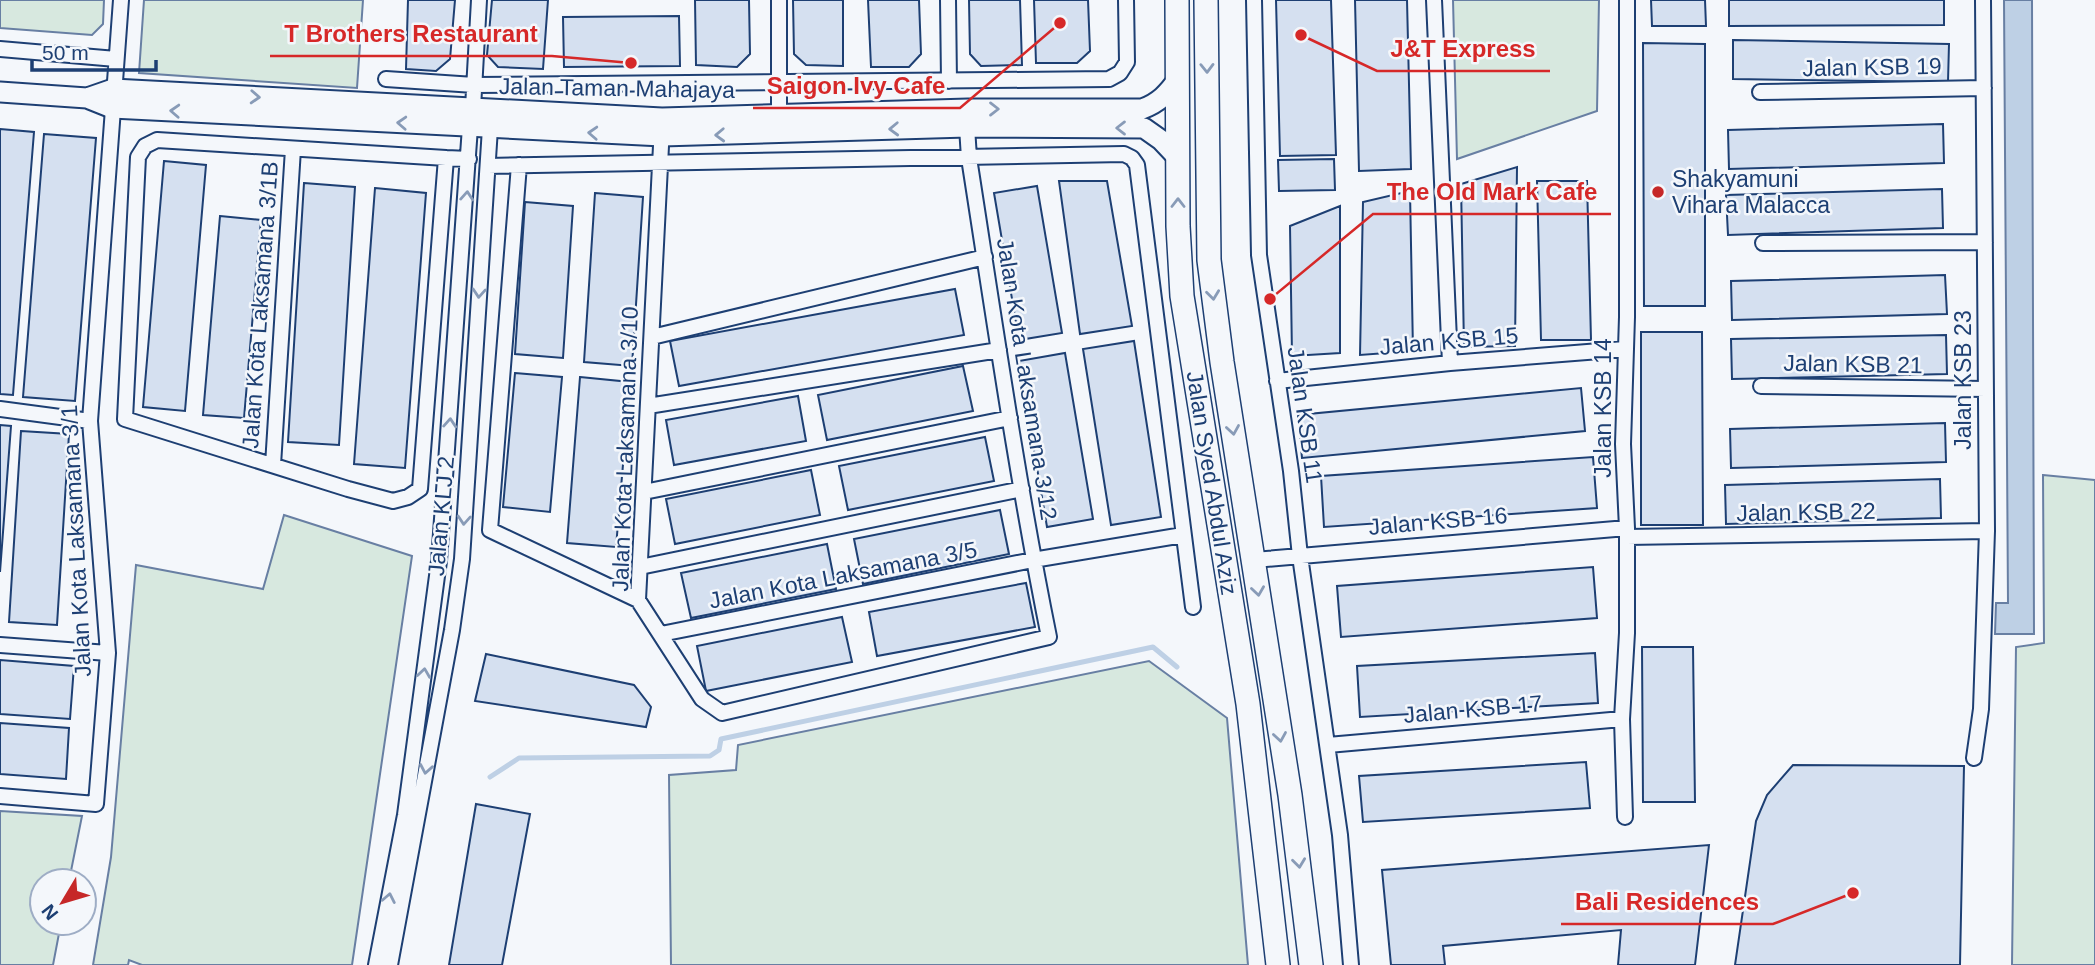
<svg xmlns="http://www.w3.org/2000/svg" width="2095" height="965" font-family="Helvetica,sans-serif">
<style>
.green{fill:#d7e8df;stroke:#687fa3;stroke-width:2}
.water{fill:#bed0e5;stroke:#687fa3;stroke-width:2}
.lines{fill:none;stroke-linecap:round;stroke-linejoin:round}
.stream{stroke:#bed0e5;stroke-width:5}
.building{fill:#d5e0f0;stroke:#1d3f73;stroke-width:2}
.minor-casing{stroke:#1d3f73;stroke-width:18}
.tertiary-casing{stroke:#1d3f73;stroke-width:23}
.primary-casing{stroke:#1d3f73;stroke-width:26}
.minor{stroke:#f4f7fb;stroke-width:14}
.tertiary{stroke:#f4f7fb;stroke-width:19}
.primary{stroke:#f4f7fb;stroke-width:23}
.oneway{stroke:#889bb7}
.poi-dot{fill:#c62828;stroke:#f4f7fb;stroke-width:2.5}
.labels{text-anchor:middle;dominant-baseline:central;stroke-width:5;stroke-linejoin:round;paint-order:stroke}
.street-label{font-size:23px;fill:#1d3f73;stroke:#f4f7fb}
.poi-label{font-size:23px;fill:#1d3f73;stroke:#f4f7fb;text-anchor:start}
.leader{fill:none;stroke:#d62828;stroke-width:2.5}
.callout-dot{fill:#d62828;stroke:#f4f7fb;stroke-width:2.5}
.callout-label{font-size:24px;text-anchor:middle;font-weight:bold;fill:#d62828;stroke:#f4f7fb;stroke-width:5;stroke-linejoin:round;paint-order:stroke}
</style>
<rect width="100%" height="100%" fill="#f4f7fb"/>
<path class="green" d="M0 0H104L103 24 92 35 0 28Z
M144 0H363L357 88 139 73Z
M1453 0H1599L1597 111 1457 159Z
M2043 475 2095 480V965H2012L2016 647 2044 643Z
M284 515 412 556 352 965H142L129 960 128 965H93L111 857 136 565 263 589Z
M1149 661 1227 718 1248 965H671L669 775 736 770 738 745Z
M0 811 82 816 69 881H42V923H61L53 965H0Z"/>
<path class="water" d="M2004 0H2032L2034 634H1995L1996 603H2008Z"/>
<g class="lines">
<path class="stream" d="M490 777 519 758 710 756 719 750 721 739 1153 647 1177 667"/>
</g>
<path class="building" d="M408 0H455L450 59 436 71 406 69Z
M492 0H548L543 69 498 67 487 55Z
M695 0H749L750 54 737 67 696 65Z
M793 0H843V66L806 65 794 54Z
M868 0H919L921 54 909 67H871Z
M969 0H1020L1022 65 981 66 970 54Z
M1034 0H1088L1090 51 1077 63H1036Z
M1276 0H1331L1336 155 1280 156Z
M1355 0H1407L1411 169 1359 171Z
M1651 0H1705L1706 26H1652Z
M1729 0H1944V25L1729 26Z
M679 16 680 66 564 67 563 17Z
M1733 40 1949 44 1948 82 1733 79Z
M1643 43 1705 44V306H1644Z
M1943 124 1944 163 1729 169 1728 130Z
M0 129 34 132 13 395 0 394Z
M44 134 96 138 75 401 23 397Z
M1334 159 1335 190 1279 191 1278 160Z
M164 161 206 165 185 411 143 407Z
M1517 167 1515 346 1464 347 1461 184Z
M1059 181H1107L1132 326 1080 334Z
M1537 181H1587L1591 340H1541Z
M304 183 355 187 339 445 288 442Z
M1037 186 1062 333 1019 340 994 193Z
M375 188 426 193 405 468 354 464Z
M1942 189 1943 228 1728 235 1726 195Z
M1410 191 1413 351 1360 355 1363 202Z
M595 193 643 197 632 366 584 362Z
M525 202 573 206 563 358 515 354Z
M1340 206V353L1292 356 1290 226Z
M220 216 261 220 244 418 203 415Z
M1945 275 1947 314 1732 320 1731 281Z
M955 289 964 335 679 386 670 341Z
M1641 332H1702L1703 525H1641Z
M1946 335 1947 374 1732 379 1731 339Z
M1134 341 1161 517 1111 525 1083 349Z
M1065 353 1093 519 1047 527 1019 361Z
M963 366 973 411 827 440 818 395Z
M515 373 562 377 550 512 503 507Z
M580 377 630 382 616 547 567 543Z
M1581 388 1585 431 1302 458 1298 415Z
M798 396 806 441 674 465 666 420Z
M1945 423 1946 462 1731 468 1730 429Z
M0 425 11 426 0 572Z
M21 431 69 434 57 625 9 622Z
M985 437 994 481 848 510 839 466Z
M1593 457 1597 508 1324 527 1321 476Z
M811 470 820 515 675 544 666 499Z
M1940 479 1941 518 1726 524 1725 485Z
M1000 510 1009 554 863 584 854 539Z
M827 544 836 589 691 618 681 573Z
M1593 567 1597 618 1341 637 1337 586Z
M1026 583 1035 627 877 656 869 612Z
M842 617 852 662 706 691 697 646Z
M1642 647H1693L1695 802H1643Z
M1595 653 1598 703 1360 717 1357 666Z
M486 654 634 685 651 707 646 727 475 701Z
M0 660 74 666 70 719 0 714Z
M0 723 69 728 66 779 0 774Z
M1586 762 1590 808 1363 822 1359 776Z
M1793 765 1964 766 1960 965H1735L1756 821 1767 795Z
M476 804 530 814 502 965H449Z
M1709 845 1695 965H1618L1621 930 1443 946 1445 965H1391L1382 870Z"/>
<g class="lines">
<defs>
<path id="minor" d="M948 0 949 81
M1254 0 1259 255 1291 471 1300 556 1340 835 1351 965
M1434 0 1450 363
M0 49 116 59
M386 79 474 85 1109 79 1120 73 1127 62 1126 0
M1760 92 1984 88
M473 108 479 0
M779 121V0
M662 126 638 600 702 699 722 713 1049 637C1017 479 994 318 969 158L967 127
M446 158 420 489 408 497 393 501 348 489 125 419 138 157 145 146 157 140 446 158 469 159
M519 165 490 530 638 600
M488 166 1124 154 1132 158 1137 165 1193 607
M1763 243 1985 242
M652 337 985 257
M1277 381 1450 363 1625 349
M1761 386 1986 389
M648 406 999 350
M0 409 90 421
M273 465 293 149
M644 492 1010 418
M1627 537 1987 531
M1254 560 1627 528
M640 567 1022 489
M661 634 1033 560 1183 535
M0 645 108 653
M1328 745 1622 719
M1974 758 1981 709 1987 531 1983 0
M0 796 96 804 108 653 90 421 121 0
M1625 817 1622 719 1627 633V528L1623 444 1627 317V0
M376 965 405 815 439 561 470 127 476 121
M390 965 452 630 462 559 490 128 483 122"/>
<path id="tertiary" d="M0 92 87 98 112 108 662 136 967 127 1144 128 1161 140 1178 158
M87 98 113 89 662 118 968 109H1142C1159 103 1168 93 1178 79"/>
<path id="primary" d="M1177 0 1178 226 1182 296 1248 704 1278 965
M1206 0 1209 260 1222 362 1290 795 1311 965"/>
</defs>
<use href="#minor" class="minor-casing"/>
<use href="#tertiary" class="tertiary-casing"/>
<use href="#primary" class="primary-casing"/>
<use href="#minor" class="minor"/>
<use href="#tertiary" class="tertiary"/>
<use href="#primary" class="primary"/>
</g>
<defs><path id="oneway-chevron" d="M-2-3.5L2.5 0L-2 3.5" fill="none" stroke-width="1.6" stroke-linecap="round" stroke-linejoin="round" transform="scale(1.75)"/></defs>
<g class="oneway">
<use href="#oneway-chevron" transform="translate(1207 68) rotate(89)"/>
<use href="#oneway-chevron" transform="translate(255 97) rotate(3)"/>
<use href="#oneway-chevron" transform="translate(994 109)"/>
<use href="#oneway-chevron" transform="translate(175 111) rotate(-177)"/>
<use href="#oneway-chevron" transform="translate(402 123) rotate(-177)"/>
<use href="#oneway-chevron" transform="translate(1121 128) rotate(-180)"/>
<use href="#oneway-chevron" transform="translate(894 129) rotate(178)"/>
<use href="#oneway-chevron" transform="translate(593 133) rotate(-177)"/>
<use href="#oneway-chevron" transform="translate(720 135) rotate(178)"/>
<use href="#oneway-chevron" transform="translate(467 196) rotate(-86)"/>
<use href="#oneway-chevron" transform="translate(1178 203) rotate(-90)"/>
<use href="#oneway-chevron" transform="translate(479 293) rotate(94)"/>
<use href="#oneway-chevron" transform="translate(1213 295) rotate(83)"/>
<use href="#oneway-chevron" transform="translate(450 423) rotate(-86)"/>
<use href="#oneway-chevron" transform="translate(1233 430) rotate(81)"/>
<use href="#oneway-chevron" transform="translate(464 520) rotate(94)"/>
<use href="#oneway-chevron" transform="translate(1258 591) rotate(82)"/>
<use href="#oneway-chevron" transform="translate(424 673) rotate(-82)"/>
<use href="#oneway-chevron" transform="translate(1280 737) rotate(81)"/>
<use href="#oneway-chevron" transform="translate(426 769) rotate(100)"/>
<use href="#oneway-chevron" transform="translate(1299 863) rotate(83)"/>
<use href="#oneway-chevron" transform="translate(389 898) rotate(-79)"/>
</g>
<circle class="poi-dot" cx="1658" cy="192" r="7"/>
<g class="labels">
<g class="street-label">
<text transform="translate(1872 67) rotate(-1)">Jalan KSB 19</text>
<text transform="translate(617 88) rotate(1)">Jalan Taman Mahajaya</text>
<text transform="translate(260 305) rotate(-86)">Jalan Kota Laksamana 3/1B</text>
<text transform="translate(1449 341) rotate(-5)">Jalan KSB 15</text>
<text transform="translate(1853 364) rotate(1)">Jalan KSB 21</text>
<text transform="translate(1027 379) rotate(81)">Jalan Kota Laksamana 3/12</text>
<text transform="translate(1963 380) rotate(-90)">Jalan KSB 23</text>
<text transform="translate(1603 408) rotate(-90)">Jalan KSB 14</text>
<text transform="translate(1305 415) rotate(82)">Jalan KSB 11</text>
<text transform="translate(625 449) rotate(-88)">Jalan Kota Laksamana 3/10</text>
<text transform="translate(1212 483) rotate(81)">Jalan Syed Abdul Aziz</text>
<text transform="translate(1806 512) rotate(-1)">Jalan KSB 22</text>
<text transform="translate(441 516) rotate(-85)">Jalan KLJ 2</text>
<text transform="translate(1438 521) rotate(-5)">Jalan KSB 16</text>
<text transform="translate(76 541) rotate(-93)">Jalan Kota Laksamana 3/1</text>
<text transform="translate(843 575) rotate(-11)">Jalan Kota Laksamana 3/5</text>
<text transform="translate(1473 709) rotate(-5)">Jalan KSB 17</text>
</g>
<g class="poi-label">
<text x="1672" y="179">Shakyamuni<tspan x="1672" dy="26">Vihara Malacca</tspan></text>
</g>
</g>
<path class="leader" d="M631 63L552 56H270M1301 35L1377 71H1550M1060 23L960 108H753M1270 299L1373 214H1611M1853 893L1773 924H1561"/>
<g class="callout-dot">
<circle cx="631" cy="63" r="7"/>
<circle cx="1301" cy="35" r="7"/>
<circle cx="1060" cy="23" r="7"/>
<circle cx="1270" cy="299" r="7"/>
<circle cx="1853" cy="893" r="7"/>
</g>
<g class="callout-label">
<text x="411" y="42">T Brothers Restaurant</text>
<text x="1463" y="57">J&amp;T Express</text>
<text x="856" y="94">Saigon Ivy Cafe</text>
<text x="1492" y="200">The Old Mark Cafe</text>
<text x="1667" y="910">Bali Residences</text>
</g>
<g transform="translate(63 902) rotate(232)"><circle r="33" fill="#f4f7fb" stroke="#9eadc5" stroke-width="2"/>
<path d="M0-5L12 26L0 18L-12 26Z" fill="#c62828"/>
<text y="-10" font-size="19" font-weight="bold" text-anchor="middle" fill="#1d3f73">N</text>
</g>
<path d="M32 60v10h124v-10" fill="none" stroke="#1d3f73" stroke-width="3.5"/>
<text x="42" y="60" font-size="21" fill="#1d3f73" stroke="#f4f7fb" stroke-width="5" paint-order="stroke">50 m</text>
</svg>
